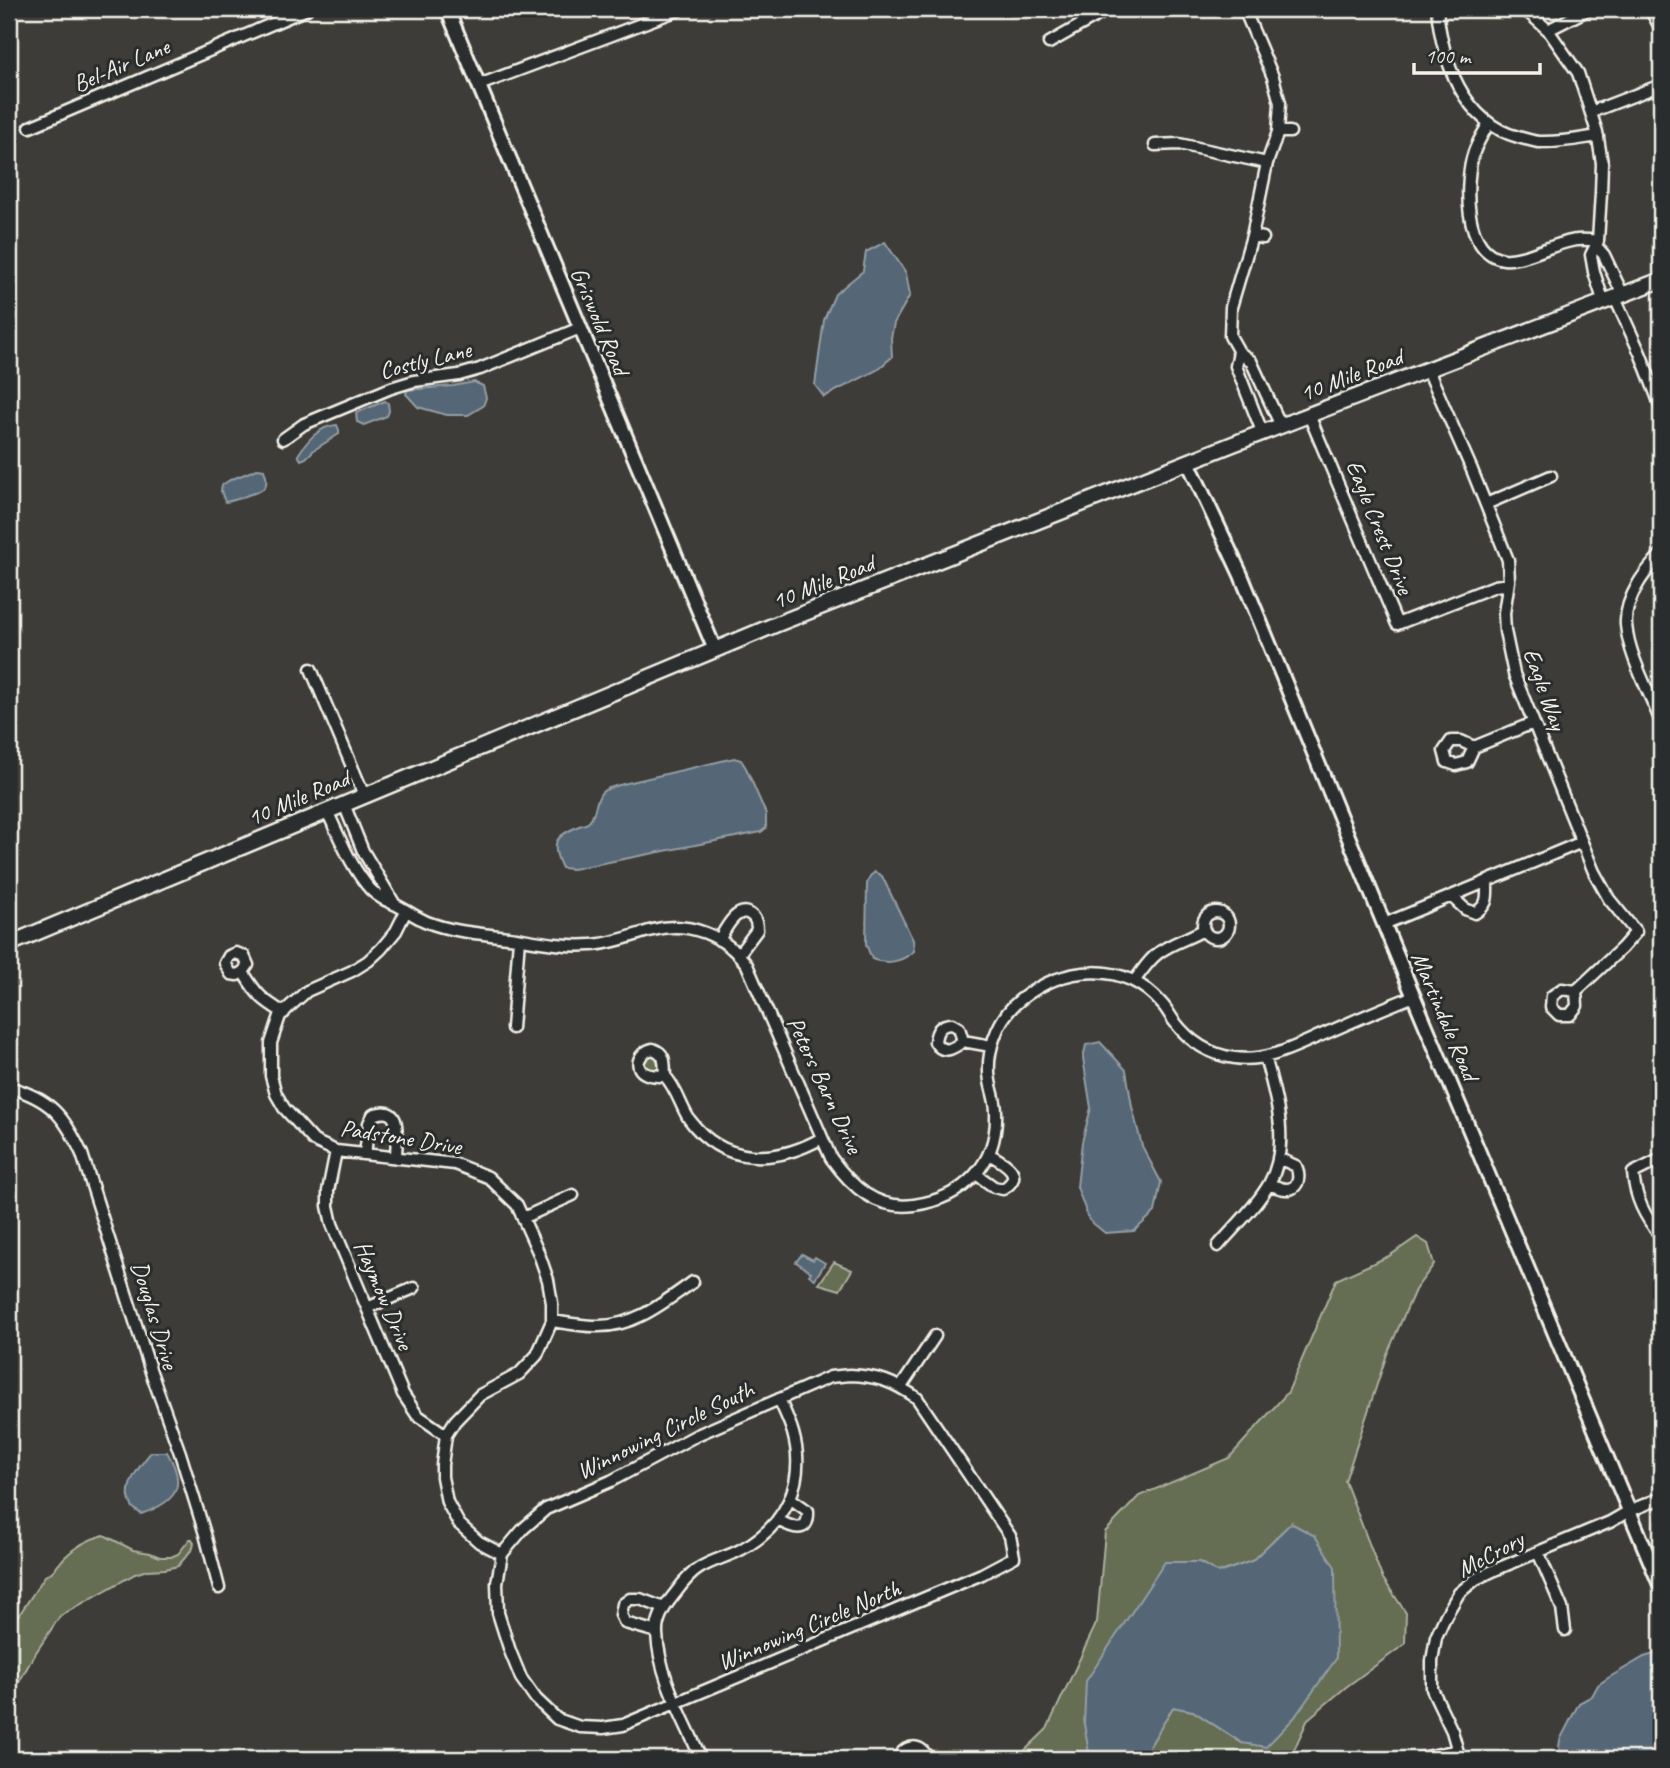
<svg xmlns="http://www.w3.org/2000/svg" width="1670" height="1768" font-family="Caveat,sans-serif">
<style>
.green{fill:#656d53;stroke:#acaf9e;stroke-width:2}
.water{fill:#546676;stroke:#949ea4;stroke-width:2}
.lines{fill:none;stroke-linecap:round;stroke-linejoin:round}
.minor-casing{stroke:#f4f1e8;stroke-width:15}
.tertiary-casing{stroke:#f4f1e8;stroke-width:18}
.secondary-casing{stroke:#f4f1e8;stroke-width:19}
.minor{stroke:#2a2d2e;stroke-width:10}
.tertiary{stroke:#2a2d2e;stroke-width:12}
.secondary{stroke:#2a2d2e;stroke-width:14}
.labels{text-anchor:middle;dominant-baseline:central;stroke-width:6;stroke-linejoin:round;paint-order:stroke}
.street-label{font-size:24px;fill:#f4f1e8;stroke:#2a2d2e}
</style>
<rect width="100%" height="100%" fill="#3e3c38"/>
<filter id="ink" filterUnits="userSpaceOnUse"><feTurbulence type="fractalNoise" baseFrequency=".0143" numOctaves="2"/><feDisplacementMap in="SourceGraphic" scale="14" xChannelSelector="R" yChannelSelector="G"/><feConvolveMatrix kernelMatrix="1 2 1 2 8 2 1 2 1" color-interpolation-filters="sRGB"/></filter>
<g filter="url(#ink)">
<path class="green" d="M644 1063a8 8 0 1 1 16 0a8 8 0 1 1-16 0Z
M1417 1237 1428 1244 1434 1264 1415 1290 1387 1354 1345 1481 1382 1577 1406 1613 1405 1644 1346 1687 1308 1719 1290 1759H1142L1173 1707 1193 1711 1242 1743 1291 1523 1252 1561 1218 1573 1199 1562 1090 1758 1092 1759H1016L1047 1729 1097 1622 1105 1532 1139 1496 1229 1458 1288 1392 1336 1280 1389 1256Z
M834 1262 852 1270 840 1290 819 1284Z
M104 1535 133 1550 150 1553 160 1557H171L178 1554 190 1539H192L194 1543 193 1548 178 1566 165 1569 147 1570 135 1574 60 1616 33 1657 17 1686 10 1691 9 1628 21 1612 45 1576C55 1572 58 1564 65 1557 77 1545 89 1539 104 1535Z"/>
<path class="water" d="M885 242 906 273 910 295 894 323 891 338 892 357 877 370 824 397 815 385 824 320 835 294 863 271 866 252Z
M474 382 483 386 486 398 483 406 468 415H447L418 407 406 394 407 390 453 386Z
M385 401 388 403 389 411 387 416 364 425 357 422 356 413Z
M337 425 339 430V434L314 450 306 458 301 460 298 455C307 441 319 426 337 425Z
M257 469 264 470C271 487 263 491 248 495 241 498 233 501 225 502L221 491 222 485 230 480Z
M734 758 741 760 746 768 766 814V828L761 832 573 869 562 868C549 842 556 836 579 826 583 825 587 824 589 822 591 820 593 813 594 812 600 789 601 790 623 784Z
M875 872 882 876 913 940 914 951C902 962 886 965 872 959L866 944 867 884 870 876Z
M1100 1042 1126 1070 1132 1107 1142 1146 1161 1182 1155 1212 1134 1231 1105 1233 1089 1220 1077 1187 1082 1142 1091 1108 1083 1058 1086 1045Z
M802 1254 813 1260 815 1257 825 1263 815 1279 809 1275 811 1272 796 1262Z
M151 1452H167C188 1487 176 1502 141 1514 138 1511 134 1510 132 1506 121 1487 140 1466 151 1452Z
M1291 1523 1315 1536 1335 1567 1336 1659 1294 1718 1266 1747 1242 1743 1193 1711 1173 1707 1142 1759H1090L1084 1724 1086 1681 1165 1562H1199L1219 1573 1252 1561Z
M1661 1652V1701L1659 1708 1661 1728V1759H1562L1559 1747 1560 1740 1579 1703 1592 1696 1598 1685 1608 1678 1644 1657Z"/>
<g class="lines">
<defs>
<path id="minor" d="M1244 9 1273 77 1280 103 1278 132 1267 163 1252 236 1231 307 1230 336 1239 352 1251 361 1281 426
M1437 9C1442 60 1463 122 1518 137 1525 139 1532 141 1539 142 1559 143 1578 139 1598 136
M1521 9 1530 14 1548 30 1578 73 1597 132 1602 163 1601 193 1598 241 1591 255 1594 272 1604 303
M1650 9 1661 29
M1548 30 1589 9
M1049 43 1109 9
M479 85 681 9
M1591 112 1661 85
M1489 123C1484 132 1478 141 1474 152 1464 181 1463 254 1504 259 1525 261 1555 242 1577 240 1584 239 1591 240 1598 241
M30 127 307 9
M1278 132H1290
M1155 145 1179 144 1267 163
M1252 236 1263 238
M1597 247 1604 255 1623 295
M1615 298 1640 353 1661 407
M1239 352 1236 366 1263 434
M1428 370 1472 470 1508 560 1509 581 1504 613 1505 631 1514 674 1594 872 1609 899 1636 932 1622 948 1576 991 1562 989 1552 996 1551 1007 1559 1015H1570L1577 1006 1576 991
M1309 415 1397 624 1495 586 1508 584
M283 439 304 424 391 388 414 381 459 375 480 369 580 328
M1486 504 1551 476
M1661 554C1653 564 1644 573 1638 584 1631 596 1625 612 1626 625 1629 657 1650 693 1661 722
M311 669 364 795
M1474 747 1461 741H1451L1444 751 1447 762 1456 765 1467 762 1474 747 1533 723
M344 804 363 851 394 903
M327 811C340 838 351 868 371 890 378 897 385 900 394 904 405 909 415 917 427 922 455 933 487 934 516 938 541 942 566 947 591 945 613 944 632 935 653 930 688 920 726 936 747 965L831 1158C852 1187 876 1210 914 1205 964 1198 998 1164 996 1112 996 1101 992 1092 990 1081 985 1054 997 1018 1020 1000 1063 966 1123 959 1162 1004 1167 1009 1170 1016 1174 1021 1189 1041 1210 1055 1235 1058 1269 1063 1301 1043 1331 1031 1358 1019 1386 1007 1414 996
M1452 897 1465 909 1475 913C1489 904 1487 898 1487 882
M406 911 396 931 381 949 368 961 352 971 307 991 289 1007 280 1016 271 1043V1076L276 1094 284 1108 314 1141 336 1151 455 1164 488 1177 517 1205 539 1254 548 1280 552 1303V1321L537 1355 519 1374 480 1395 455 1421 446 1435 442 1465V1477L447 1502 459 1524 479 1542 502 1554
M1203 925a13 13 0 1 1 26 0a13 13 0 1 1-26 0Z
M1384 924 1582 842
M719 940C725 930 737 904 751 915 756 918 757 924 757 930L739 954
M243 972 237 975 231 974 225 963 229 956 236 953 244 956 248 965 243 972C257 995 261 999 284 1013
M1135 980C1142 971 1148 961 1157 954 1170 943 1188 939 1203 930
M512 1028 519 939
M963 1041 959 1028 952 1024C940 1024 936 1031 935 1042 943 1055 953 1049 963 1041L991 1046
M653 1049C667 1054 664 1064 665 1076 660 1076 652 1076 647 1074 631 1068 640 1051 653 1049Z
M665 1076C677 1089 680 1105 689 1119 723 1166 776 1164 822 1138
M9 1087C50 1099 64 1115 82 1154L151 1372 180 1453 205 1534 219 1588
M336 1151 328 1191V1206L332 1224 403 1394 417 1415 446 1435
M365 1154 369 1123 373 1115C404 1103 396 1138 396 1158
M1661 1159 1633 1173C1635 1198 1645 1218 1661 1236
M976 1174 994 1187 1003 1189C1027 1174 1003 1162 989 1154
M1269 1184C1274 1186 1281 1189 1286 1189 1300 1189 1300 1175 1296 1166L1278 1158
M523 1218 573 1195
M1218 1246C1235 1226 1256 1207 1269 1184 1291 1145 1276 1097 1265 1057
M367 1308 414 1288
M552 1321C566 1323 581 1326 595 1326 633 1328 663 1303 693 1282
M850 1375C878 1376 894 1382 917 1398L1010 1536 1014 1557 982 1574 623 1725 603 1728 580 1727 557 1719 536 1699 521 1678 510 1651 498 1613 497 1583 502 1554 524 1528 546 1509 611 1481 697 1435 830 1377Z
M901 1387 935 1336
M778 1520C792 1528 809 1535 808 1511L790 1498
M1538 1552 1562 1608 1565 1630
M657 1632 625 1623 621 1615 623 1604 630 1599H640L664 1608
M701 1759C685 1720 659 1678 657 1634 656 1620 664 1607 673 1596 680 1587 688 1575 698 1569 711 1560 728 1557 742 1549 785 1526 807 1482 793 1433 790 1422 784 1410 779 1399
M898 1759C904 1744 922 1743 928 1759
M1418 1759 1457 1750
M1460 1759 1452 1731 1432 1689V1661L1436 1637 1446 1615 1459 1593 1476 1579 1497 1569 1610 1522 1629 1511 1661 1498"/>
<path id="tertiary" d="M447 9 715 650
M1188 462 1241 575 1411 990 1661 1587"/>
<path id="secondary" d="M9 944 777 624 1233 444 1661 280"/>
</defs>
<use href="#minor" class="minor-casing"/>
<use href="#tertiary" class="tertiary-casing"/>
<use href="#secondary" class="secondary-casing"/>
<use href="#minor" class="minor"/>
<use href="#tertiary" class="tertiary"/>
<use href="#secondary" class="secondary"/>
</g>
</g>
<g class="labels">
<g class="street-label">
<text transform="translate(121 65) rotate(-23)">Bel-Air Lane</text>
<text transform="translate(600 321) rotate(67)">Griswold Road</text>
<text transform="translate(425 360) rotate(-14)">Costly Lane</text>
<text transform="translate(1351 375) rotate(-21)">10 Mile Road</text>
<text transform="translate(1380 527) rotate(68)">Eagle Crest Drive</text>
<text transform="translate(823 582) rotate(-22)">10 Mile Road</text>
<text transform="translate(1545 689) rotate(70)">Eagle Way</text>
<text transform="translate(298 798) rotate(-23)">10 Mile Road</text>
<text transform="translate(1445 1016) rotate(67)">Martindale Road</text>
<text transform="translate(825 1085) rotate(65)">Peters Barn Drive</text>
<text transform="translate(401 1137) rotate(9)">Padstone Drive</text>
<text transform="translate(384 1295) rotate(67)">Haymow Drive</text>
<text transform="translate(155 1315) rotate(73)">Douglas Drive</text>
<text transform="translate(665 1430) rotate(-26)">Winnowing Circle South</text>
<text transform="translate(1490 1554) rotate(-28)">McCrory</text>
<text transform="translate(809 1625) rotate(-23)">Winnowing Circle North</text>
</g>
</g>
<rect width="1670" height="1768" fill="none" stroke="#2a2d2e" stroke-width="35"/>
<rect x="18" y="18" width="1635" height="1733" fill="none" stroke="#f4f1e8" stroke-width="2.5" filter="url(#ink)"/>
<path d="M1414 63v10h126v-10" fill="none" stroke="#f4f1e8" stroke-width="3.5"/>
<text x="1425" y="63" font-size="21" fill="#f4f1e8" stroke="#2a2d2e" stroke-width="5" paint-order="stroke">100 m</text>
</svg>
